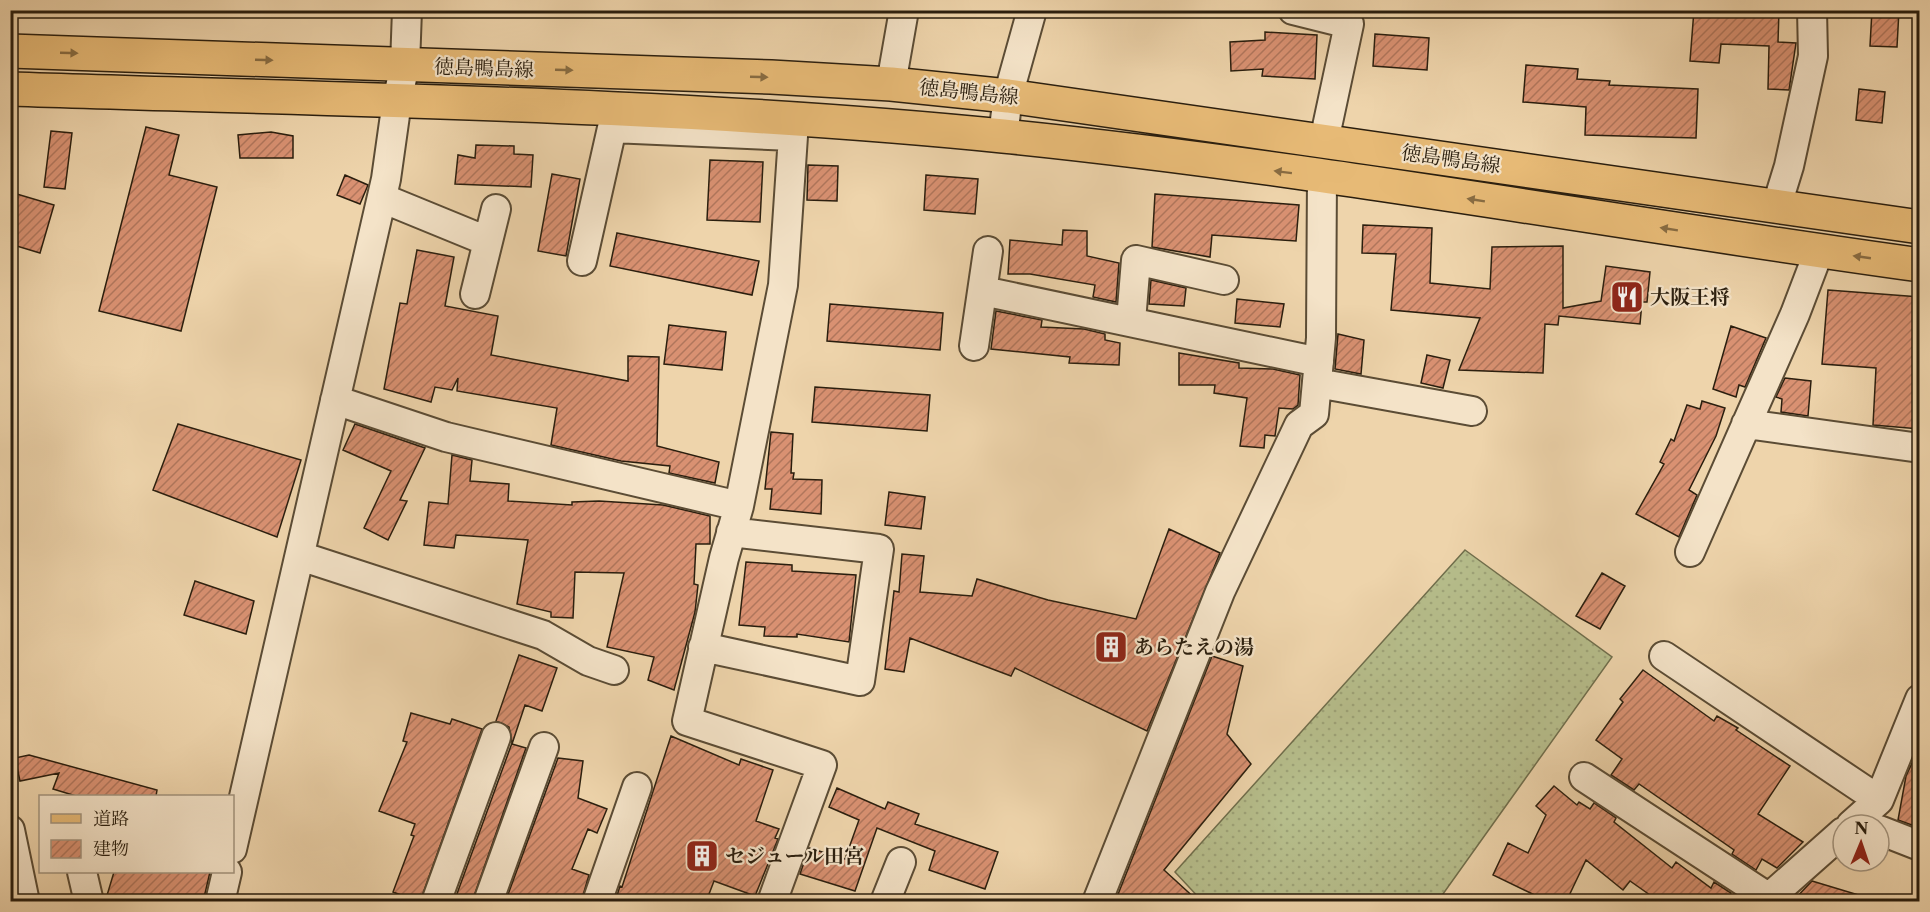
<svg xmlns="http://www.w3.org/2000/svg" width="1930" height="912" font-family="'Libre Caslon Text','Noto Serif JP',serif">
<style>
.grass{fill:url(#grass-dots);stroke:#706e4c;stroke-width:1.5}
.building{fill:url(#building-hatch);stroke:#2a1e0e;stroke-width:1.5}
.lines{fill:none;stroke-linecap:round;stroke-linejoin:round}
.minor-casing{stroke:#5b4c35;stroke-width:32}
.primary-casing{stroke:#2a1e0e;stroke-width:36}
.minor{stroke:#f4e3c8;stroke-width:28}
.primary{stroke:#e7ba76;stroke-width:33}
.oneway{fill:#886c42}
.labels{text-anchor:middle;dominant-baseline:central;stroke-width:4.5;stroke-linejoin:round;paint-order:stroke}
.street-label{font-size:20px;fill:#2a1e0e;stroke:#f4e3c8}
.poi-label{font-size:20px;font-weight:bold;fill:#2a1e0e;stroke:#f4e3c8;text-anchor:start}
</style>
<defs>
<pattern id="grass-dots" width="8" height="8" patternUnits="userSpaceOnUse" patternTransform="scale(1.5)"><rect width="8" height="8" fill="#b6bd8b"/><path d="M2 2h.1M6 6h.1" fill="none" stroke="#9da277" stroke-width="1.8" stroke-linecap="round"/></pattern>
<pattern id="building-hatch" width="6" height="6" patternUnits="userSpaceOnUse" patternTransform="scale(1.5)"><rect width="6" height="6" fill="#d99172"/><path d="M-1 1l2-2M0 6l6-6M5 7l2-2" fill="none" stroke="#b0765c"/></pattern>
</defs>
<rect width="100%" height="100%" fill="#eed4ab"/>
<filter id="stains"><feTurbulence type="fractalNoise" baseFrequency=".00333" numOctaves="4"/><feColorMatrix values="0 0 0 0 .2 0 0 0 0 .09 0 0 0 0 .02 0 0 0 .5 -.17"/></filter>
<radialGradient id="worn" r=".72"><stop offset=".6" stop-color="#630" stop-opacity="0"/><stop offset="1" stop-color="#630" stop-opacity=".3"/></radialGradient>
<path class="grass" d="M1465 550 1612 657 1438 901H1202L1175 872Z"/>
<path class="building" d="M1694 10H1779L1778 42 1796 43 1789 90 1768 89 1769 46 1721 44 1719 63 1690 61Z
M1872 10H1899L1897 47 1870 46Z
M1265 32 1317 35 1315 79 1262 76 1263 69 1231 71 1230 42 1265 40Z
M1375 34 1429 38 1427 70 1373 66Z
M1526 65 1578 69 1577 79 1610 81 1609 85 1698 89 1696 138 1585 135 1586 107 1523 102Z
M1859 89 1885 92 1882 123 1856 120Z
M146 127 179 135 169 175 217 187 181 331 99 311Z
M51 131 72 133 65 189 44 187Z
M271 132 293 136V158H240L238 135Z
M476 145 514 146V154L533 155 531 187 455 184 458 155 475 158Z
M710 160 763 162 760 222 707 220Z
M808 165 838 166 837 201 807 200Z
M552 174 580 179 566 256 538 251Z
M345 175 368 185 360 204 337 195Z
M926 175 978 179 975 214 924 210Z
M10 192 54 205 40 253 10 244Z
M1155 194 1299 205 1296 241 1212 235 1210 257 1152 247Z
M1363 225 1432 228 1430 283 1490 289 1492 247 1563 246V308L1601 301 1606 266 1650 272 1647 302H1642L1640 324 1559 316 1558 325 1545 324 1543 373 1459 370 1480 318 1391 310 1396 254 1362 253Z
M1063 230 1087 231V256L1119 263 1116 302 1093 297 1095 285 1030 274H1008L1010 240 1062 245Z
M617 233 759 261 752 295 610 266Z
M417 250 454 257 445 306 498 316 491 355 628 381V356L659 357 657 446 719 462 715 483 669 473 670 466 621 461 551 445 557 408 457 391 458 378 452 390 435 387 431 402 384 389 400 303 407 304Z
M1151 280 1186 288 1184 306 1149 304Z
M1828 290 1920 297V429L1873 425 1876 368 1822 364Z
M1237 299 1284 304 1280 327 1235 323Z
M830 304 943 313 940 350 827 341Z
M996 311 1042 320 1041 327 1084 329 1105 334V340L1120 343 1119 365 1069 363 1070 357 991 349Z
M669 325 726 332 722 370 664 364Z
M1731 326 1766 338 1745 387 1739 385 1736 397 1713 389Z
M1338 334 1364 340 1361 374 1335 369Z
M1179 353 1239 363V368L1273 369 1300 375 1298 405 1293 409 1279 408 1275 436 1265 435 1264 448 1240 446 1247 398 1214 393 1215 385H1179Z
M1427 355 1450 360 1443 388 1421 383Z
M1785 378 1811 381 1808 416 1781 412 1782 399 1776 397Z
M815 387 930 395 927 431 812 422Z
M1702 401 1725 408 1716 436 1689 490 1697 495 1679 537 1636 514 1664 464 1660 462 1671 439 1674 441 1687 405 1700 409Z
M178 424 301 460 277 537 153 490Z
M355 424 425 448 400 500 407 501 388 540 364 528 391 471 343 450Z
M771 432 793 434 791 473H794L793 479 822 480 821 514 770 509 772 489H765Z
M452 455 472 460 470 481 509 484 508 501 572 505V502L599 501 663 505 710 516V544H696L694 584 698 585 695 612 674 690 648 680 654 657 607 647 624 573 575 572 573 618 551 617V612L517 604 528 540 456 535 454 548 424 545 429 502 448 504Z
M889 492 925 497 921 529 885 525Z
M1169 529 1220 553 1147 731 1015 668 1011 676 910 638 904 672 885 669 894 591 899 592 902 554 924 556 920 592 972 596 977 579 1048 600 1136 619Z
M746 562 792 565V571L856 575 849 642 797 634V637L764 636 765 627 739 625Z
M1602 573 1625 586 1600 629 1576 616Z
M195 581 254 601 246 634 184 615Z
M519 655 557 668 542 711 525 705 512 744 526 748 472 902H454L512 743 509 727 496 721Z
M1212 656 1243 666 1227 734 1251 764 1164 870 1199 902H1115Z
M1643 670 1714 721 1717 716 1738 728 1736 730 1790 766 1758 814 1803 842 1777 868 1762 859 1756 870 1732 854 1734 850 1639 784 1634 790 1611 775 1622 759 1596 740 1623 702 1620 699Z
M411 713 450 724 452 719 482 729 420 902 393 892 414 836 411 835 415 824 379 811 407 742 403 741Z
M671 736 739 765 741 759 773 770 756 821 779 829 775 838 778 839 755 896 714 881 706 902H615L620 886 622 887Z
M29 755 157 790 156 796H76L53 789 59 773 20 781 15 758Z
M558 758 583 761 578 798 607 809 597 833 588 829 572 869 589 875 581 902 506 900Z
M1913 761H1920V828L1898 820 1906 776Z
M1554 786 1577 805 1579 802 1590 809 1594 803 1616 818 1614 822 1672 868 1676 862 1711 888 1714 882 1731 893 1728 902H1660L1630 881 1623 890 1586 860 1566 902H1549L1493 875 1508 843 1528 853 1546 815 1536 806Z
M837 788 885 809 888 802 919 814 915 824 998 852 985 889 929 870 935 851 877 828 855 891 800 874 809 848 845 859 859 820 829 807Z
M114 872H210L203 902H105Z
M1812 881 1862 896 1861 902H1792Z"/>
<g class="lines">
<defs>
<path id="minor" d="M1293 10 1349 24 1324 141
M891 84 904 10
M1003 136 1008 96 1032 10
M382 198 487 241
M1777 205 1789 166 1813 56 1812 10
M582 261 612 128 793 136 783 285 739 506 724 558 687 721 822 765 772 902
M983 291 1319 362
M475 294 496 209
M1131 321 1136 260 1224 280
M974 346 988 251
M1317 383 1472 411
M335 400 446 437 739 506
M1746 424 1920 448
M1690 552 1795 314 1819 251
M300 556 543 635 588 661 614 670
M703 647 860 681 879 549 731 532
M1664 656 1879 800
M1584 777 1769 898
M1851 825 1879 800 1920 699
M10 830 25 902
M1879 830 1920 846
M232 849 386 179 397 101 405 65 407 10
M82 872 89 902
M220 902 227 872
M436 902 496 737
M488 902 544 747
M597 902 637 787
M885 902 901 862
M1097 902 1220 592 1299 425 1314 414 1321 338 1322 177
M1764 902 1843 832"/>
<path id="primary" d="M10 51 771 77 891 84 1008 96 1920 227
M10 89C341 100 673 103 1003 136 1310 167 1614 223 1920 265"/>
</defs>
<use href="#minor" class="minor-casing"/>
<use href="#primary" class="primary-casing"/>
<use href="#minor" class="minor"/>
<use href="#primary" class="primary"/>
</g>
<defs><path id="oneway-solid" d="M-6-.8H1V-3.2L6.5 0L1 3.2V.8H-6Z" transform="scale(1.5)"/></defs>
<g class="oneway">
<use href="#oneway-solid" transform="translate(69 53) rotate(2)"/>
<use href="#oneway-solid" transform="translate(264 60) rotate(2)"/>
<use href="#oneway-solid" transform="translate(564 70) rotate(2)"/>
<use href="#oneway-solid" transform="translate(759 77) rotate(2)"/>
<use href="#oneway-solid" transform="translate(1283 172) rotate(-173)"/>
<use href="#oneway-solid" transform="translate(1476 200) rotate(-171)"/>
<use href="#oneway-solid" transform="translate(1669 229) rotate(-171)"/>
<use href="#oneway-solid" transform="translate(1862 257) rotate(-172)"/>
</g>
<defs>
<symbol id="restaurant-square" viewBox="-11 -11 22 22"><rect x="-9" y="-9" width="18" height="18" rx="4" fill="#8f2418" stroke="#f4e3c8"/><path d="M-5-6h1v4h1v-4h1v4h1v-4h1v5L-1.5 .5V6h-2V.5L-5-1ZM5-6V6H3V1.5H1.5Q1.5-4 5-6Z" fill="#fff"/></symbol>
<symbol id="building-square" viewBox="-11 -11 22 22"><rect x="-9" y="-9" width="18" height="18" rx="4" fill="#8f2418" stroke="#f4e3c8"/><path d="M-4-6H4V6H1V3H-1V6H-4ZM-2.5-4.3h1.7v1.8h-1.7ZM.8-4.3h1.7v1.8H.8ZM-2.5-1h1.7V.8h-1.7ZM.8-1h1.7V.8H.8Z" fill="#fff"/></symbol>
</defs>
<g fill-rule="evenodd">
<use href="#restaurant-square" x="1608" y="278" width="38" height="38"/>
<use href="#building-square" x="1092" y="628" width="38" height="38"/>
<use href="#building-square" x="683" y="837" width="38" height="38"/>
</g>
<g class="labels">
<g class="street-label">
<text transform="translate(484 68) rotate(2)">徳島鴨島線</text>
<text transform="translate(969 92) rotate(6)">徳島鴨島線</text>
<text transform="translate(1451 159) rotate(8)">徳島鴨島線</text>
</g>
<g class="poi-label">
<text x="1650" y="297">大阪王将</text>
<text x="1134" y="647">あらたえの湯</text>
<text x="725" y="856">セジュール田宮</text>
</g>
</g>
<rect width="1930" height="912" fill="none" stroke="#eed4ab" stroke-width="36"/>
<rect x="12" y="12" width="1906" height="888" fill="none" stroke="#2a1e0e" stroke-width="3"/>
<rect x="18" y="18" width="1894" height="876" fill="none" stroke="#2a1e0e" stroke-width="1.5"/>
<rect x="39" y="795" width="195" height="78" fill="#f4e3c8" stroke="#a3947e" stroke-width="1.5"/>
<rect x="51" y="814" width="30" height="9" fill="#e7ba76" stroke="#a3947e" stroke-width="1.5"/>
<text x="93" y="825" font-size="18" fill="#2a1e0e">道路</text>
<rect x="51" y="840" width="30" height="18" fill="url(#building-hatch)" stroke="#a3947e" stroke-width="1.5"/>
<text x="93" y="855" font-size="18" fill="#2a1e0e">建物</text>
<g transform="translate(1861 843) rotate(2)"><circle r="28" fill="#f4e3c8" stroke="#a3947e" stroke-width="1.5"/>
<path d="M0-4.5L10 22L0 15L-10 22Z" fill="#8f2418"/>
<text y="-9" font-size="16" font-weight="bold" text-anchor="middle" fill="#2a1e0e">N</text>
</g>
<rect width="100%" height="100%" filter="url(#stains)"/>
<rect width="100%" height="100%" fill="url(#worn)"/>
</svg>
